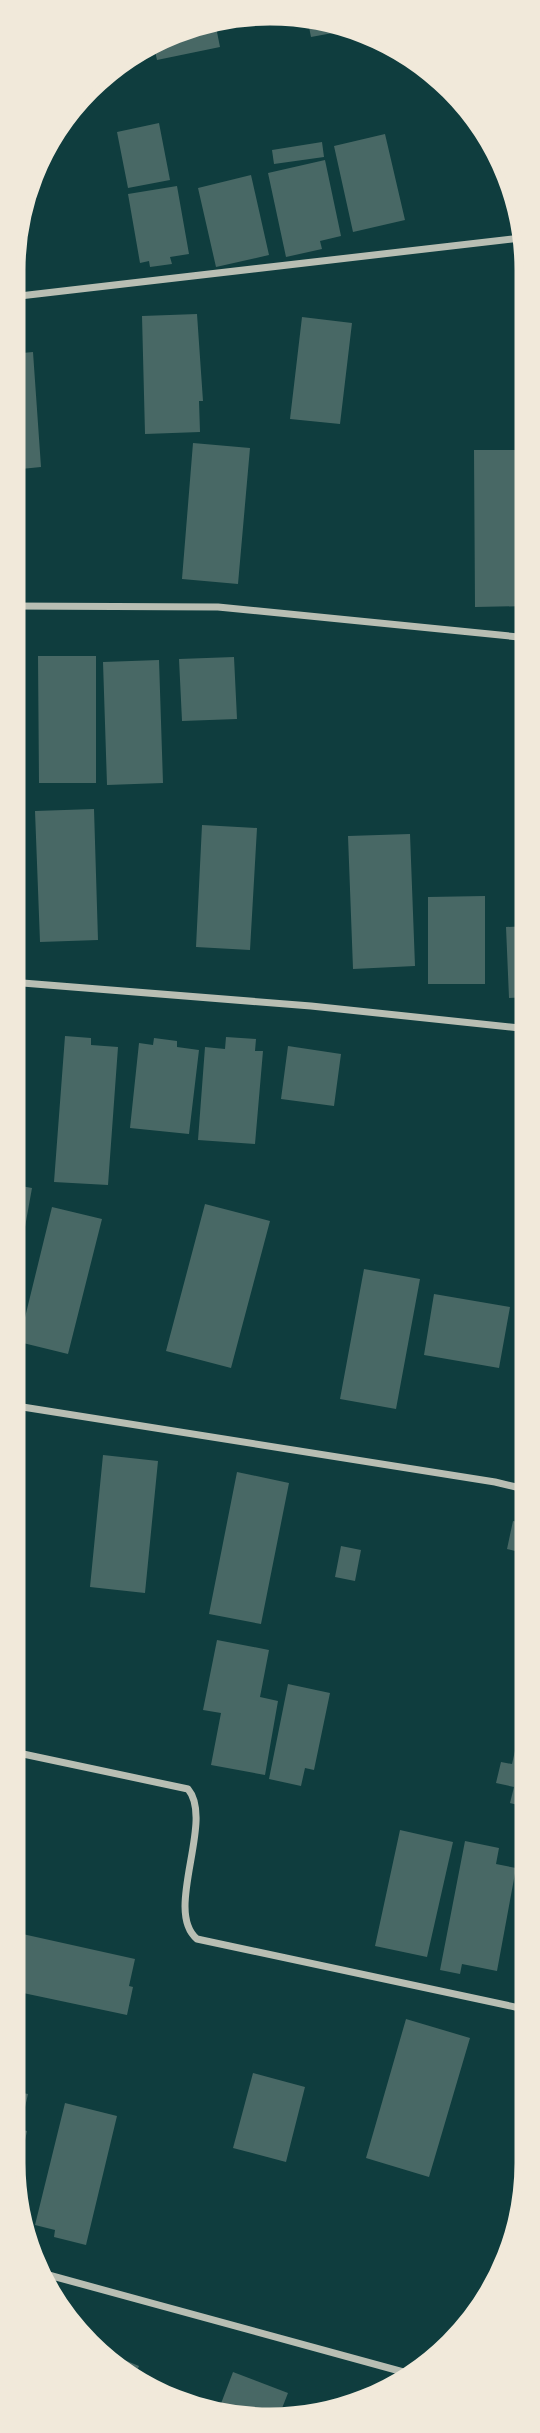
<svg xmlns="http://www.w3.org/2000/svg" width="540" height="2433" font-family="Lato,sans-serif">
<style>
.building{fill:#486865}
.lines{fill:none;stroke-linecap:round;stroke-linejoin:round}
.minor{stroke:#b8beb3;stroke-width:7}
.rim{fill:none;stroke:#f1e9da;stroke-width:9}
</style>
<rect width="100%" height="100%" fill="#0f3d3e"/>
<path class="building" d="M306 12 360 28 311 37Z
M214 17 220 47 157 60 153 42 203 18Z
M159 123 170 180 128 188 117 132Z
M385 134 405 220 353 232 334 146Z
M322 142 324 157 274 164 272 150Z
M325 160 341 236 320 241 322 249 286 257 268 173Z
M251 175 269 255 216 267 198 188Z
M177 186 189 254 170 257 172 264 150 267 149 261 140 263 128 194Z
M197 314 203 401H199L200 432 145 434 142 316Z
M302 317 352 323 340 424 290 419Z
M33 352 41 467 11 470V354Z
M193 443 250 448 238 584 182 579Z
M474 450H529V606L475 607Z
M524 607 529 608V630L521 629Z
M38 656H96V783H39Z
M234 657 237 719 182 721 179 659Z
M159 660 163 783 107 785 103 662Z
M94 809 98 940 40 942 35 811Z
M202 825 257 828 250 950 196 947Z
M410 834 415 966 353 969 348 836Z
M10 872H16L12 925H10Z
M485 896V984H428V897Z
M529 926V997L509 998 506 927Z
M65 1036 91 1038V1045L118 1047 108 1185 54 1182Z
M226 1037 256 1039 255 1051H263L255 1144 198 1140 205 1047 225 1049Z
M154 1038 177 1041V1047L199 1050 189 1134 130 1128 139 1043 153 1045Z
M288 1046 341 1054 334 1106 281 1099Z
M10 1184 32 1188 11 1305 10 1304Z
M205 1204 270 1221 231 1368 166 1351Z
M52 1207 102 1219 68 1354 19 1342Z
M364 1269 420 1279 396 1409 340 1399Z
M434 1294 510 1307 499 1368 424 1355Z
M103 1455 158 1461 145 1593 90 1587Z
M237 1472 289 1483 261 1624 209 1614Z
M513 1521 529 1524 528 1554 507 1549Z
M341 1546 361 1550 355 1581 335 1577Z
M217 1640 269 1650 260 1697 278 1701 265 1775 211 1765 221 1713 203 1710Z
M519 1666 529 1668V1686L516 1683Z
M288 1684 330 1693 314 1770 305 1768 301 1786 269 1779Z
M524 1711 529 1712V1808L510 1803 514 1787 496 1783 501 1762 512 1764Z
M400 1830 453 1842 427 1957 375 1946Z
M465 1841 499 1848 496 1864 516 1868 497 1971 462 1964 460 1974 440 1970Z
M9 1931 135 1959 129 1986 133 1987 127 2015 9 1990Z
M406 2019 470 2038 429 2177 366 2158Z
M253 2073 305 2087 286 2162 233 2148Z
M9 2090 28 2094 20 2129 27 2131 16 2183 12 2182 9 2163Z
M65 2103 117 2116 86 2245 54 2237 55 2230 35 2225Z
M85 2344 139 2366 133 2381Z
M233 2372 288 2393 277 2421 253 2424 217 2414Z
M148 2392 196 2406 195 2408 155 2397Z"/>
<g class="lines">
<path class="minor" d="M11 297 529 237
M11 606 218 607 529 638
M10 982 311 1006 529 1029
M10 1405 495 1482 529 1490
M9 1751 188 1789C215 1821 163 1911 197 1939L529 2010
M34 2271 418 2376"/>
</g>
<path d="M0 0H540V2433H0ZM270 21H270A249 249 0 0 1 519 270V2163A249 249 0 0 1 270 2412H270A249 249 0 0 1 21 2163V270A249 249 0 0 1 270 21Z" fill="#f1e9da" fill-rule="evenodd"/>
<path class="rim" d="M270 21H270A249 249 0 0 1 519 270V2163A249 249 0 0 1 270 2412H270A249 249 0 0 1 21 2163V270A249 249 0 0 1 270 21Z"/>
</svg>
